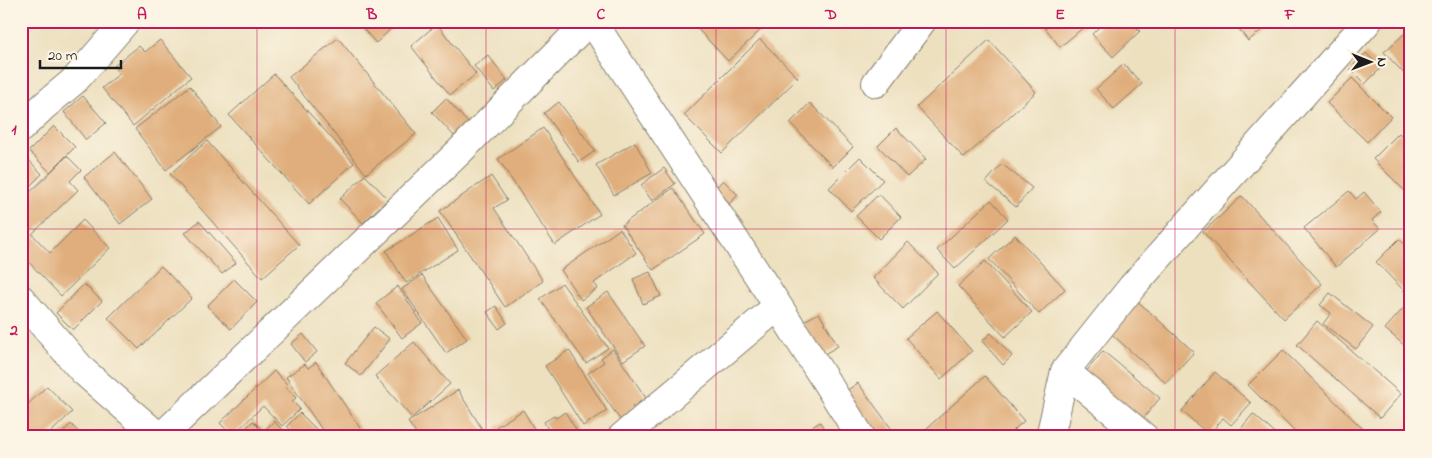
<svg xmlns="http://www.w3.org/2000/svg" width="1432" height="458" font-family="'Indie Flower',sans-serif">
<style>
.building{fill:#e0ae7c}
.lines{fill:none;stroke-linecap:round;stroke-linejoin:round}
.minor-casing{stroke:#847e6e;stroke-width:30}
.minor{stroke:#fff;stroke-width:28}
.grid{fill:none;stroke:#c2185b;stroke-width:1;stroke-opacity:0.55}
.neatline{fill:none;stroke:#c2185b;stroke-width:2}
.grid-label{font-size:16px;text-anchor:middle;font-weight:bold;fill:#c2185b}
</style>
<rect width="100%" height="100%" fill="#fcf5e5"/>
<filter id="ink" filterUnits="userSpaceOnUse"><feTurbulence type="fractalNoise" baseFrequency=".02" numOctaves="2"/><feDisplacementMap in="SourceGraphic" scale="10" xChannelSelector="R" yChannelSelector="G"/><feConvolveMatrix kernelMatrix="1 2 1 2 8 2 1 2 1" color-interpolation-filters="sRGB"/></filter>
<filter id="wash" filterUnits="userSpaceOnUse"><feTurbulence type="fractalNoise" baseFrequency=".0096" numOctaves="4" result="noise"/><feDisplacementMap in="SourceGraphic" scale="20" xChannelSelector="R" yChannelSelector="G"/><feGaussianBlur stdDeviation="1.12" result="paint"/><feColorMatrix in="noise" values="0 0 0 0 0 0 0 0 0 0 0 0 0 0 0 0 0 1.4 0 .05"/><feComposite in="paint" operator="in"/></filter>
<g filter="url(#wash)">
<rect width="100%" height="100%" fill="#ede0bf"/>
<g id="blocks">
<path class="building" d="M356 21H399L376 43Z
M698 21H767L768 23 728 61 694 25Z
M1040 21H1091L1060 47Z
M1105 21H1130L1140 31 1113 57 1092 34Z
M1233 21H1273L1248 41Z
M437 24 476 74 450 95 411 46Z
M1404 34 1411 41V78L1409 79 1384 52Z
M338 38 416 134 366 174 289 77Z
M760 39 798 78 722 153 684 115Z
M160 40 191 77 133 126 102 88 119 74 114 66 139 46 145 52Z
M989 40 1036 92 964 158 917 107Z
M1366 53 1381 68 1365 84 1350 69Z
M488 55 507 80 494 91 474 66Z
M1124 64 1142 84 1114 109 1096 89Z
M274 74 354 163 309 204 229 115Z
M1352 78 1391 117 1367 142 1327 103Z
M190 86 221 127 166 170 135 129Z
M83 96 106 123 86 140 64 112Z
M446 98 468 123 454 136 432 112Z
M559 102 595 151 579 162 544 113Z
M810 103 853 147 833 167 790 123Z
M54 126 75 147 50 172 29 151Z
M543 128 600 214 555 245 498 159Z
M896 128 926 159 907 177 878 146Z
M1399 133 1411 145V193L1409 195 1373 159Z
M207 141 299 245 262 278 170 174Z
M635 142 652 173 614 195 596 165Z
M115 152 152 199 120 224 84 177Z
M24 155 42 174 21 195V173L24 170 21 167V158Z
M67 156 81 170 70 181 78 190 32 234 50 253 83 220 110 248 61 296 21 254V201Z
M860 157 883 180 851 211 829 188Z
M1002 164 1032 188 1016 207 986 182Z
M664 168 675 184 652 201 641 185Z
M365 175 388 199 363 223 340 199Z
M491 176 507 200 494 208 543 281 505 307 440 211Z
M723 180 738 195 723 210 709 195Z
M673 188 705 234 653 270 622 225Z
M1349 191 1356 199 1364 192 1381 212 1372 220 1380 229 1336 267 1304 228Z
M879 194 901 217 879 239 856 216Z
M1242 196 1322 284 1284 319 1203 232Z
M991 200 1008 219 955 269 937 250Z
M438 218 458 250 406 283 386 251Z
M199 221 236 263 222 274 185 233Z
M620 229 636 253 594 283 598 288 581 300 561 270Z
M1015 235 1065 289 1039 314 989 259Z
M1399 239 1411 250V298L1376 262Z
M908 242 938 273 903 309 873 278Z
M985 261 1032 312 1005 337 958 286Z
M161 266 192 298 139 349 108 318Z
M650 272 661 296 643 304 633 279Z
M422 275 467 339 446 353 402 289Z
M234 279 257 302 231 329 207 306Z
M562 283 608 348 586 363 540 299Z
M84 284 102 301 73 330 56 313Z
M398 286 422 323 402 338 376 303Z
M608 292 645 346 623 361 586 307Z
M1330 293 1373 327 1356 349 1323 324 1331 313 1320 305Z
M1134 298 1194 352 1166 383 1106 329Z
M1408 303 1411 306V351L1385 329Z
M496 306 507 323 499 329 487 312Z
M937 311 972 351 941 379 906 338Z
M819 313 838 346 821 356 802 322Z
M1317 321 1401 394 1380 418 1297 345Z
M374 327 390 339 361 376 345 363Z
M991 333 1012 356 1003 365 982 341Z
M303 334 317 352 305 362 291 344Z
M414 342 450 384 412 418 375 376Z
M613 349 646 398 632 407 637 414 623 424 588 373 604 362 601 358Z
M569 350 607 411 583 426 545 366Z
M1283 350 1365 431 1359 437H1300L1248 385Z
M1103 351 1160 398 1138 425 1081 378Z
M316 362 366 437H327L286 377 305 364 308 368Z
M274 371 287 384 285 386 296 398 292 401 300 409 282 426 263 406 232 436 220 423Z
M1215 372 1251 403 1231 425 1223 418 1209 435 1182 411Z
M985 376 1024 421 1006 437H917Z
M858 383 896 435 893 437H874L843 393Z
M47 386 72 412 46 437H21V411Z
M458 390 487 437H418L408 422Z
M523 410 539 437H502L496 427Z
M565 412 577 431 569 437H552L544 422 554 416 556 418Z
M300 413 319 432 314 437H297L287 426Z
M1253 414 1279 437H1234Z
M253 421 262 430 254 437H237Z
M274 421 289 437H258Z
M820 422 829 437H796Z
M71 424 83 437H58Z"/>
</g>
</g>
<g filter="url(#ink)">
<use href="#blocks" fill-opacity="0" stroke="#847e6e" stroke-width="1"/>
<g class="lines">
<defs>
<path id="minor" d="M592 21 778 306 861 437
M876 83 922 21
M21 128 44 106 75 80 126 21
M21 299 83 371 159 437
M1065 371 1144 437
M161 437 459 152 589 21
M622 437 778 306
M1050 437 1065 371 1132 287 1368 21"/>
</defs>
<use href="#minor" class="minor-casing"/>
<use href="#minor" class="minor"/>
</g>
</g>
<path class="grid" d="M257 21V437M486 21V437M716 21V437M946 21V437M1175 21V437M21 229H1411"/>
<rect width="1432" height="458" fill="none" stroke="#fcf5e5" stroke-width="55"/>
<g transform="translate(1370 62) rotate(91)" stroke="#fcf5e5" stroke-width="4" paint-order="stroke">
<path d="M0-4L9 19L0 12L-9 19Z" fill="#1c1c1c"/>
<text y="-8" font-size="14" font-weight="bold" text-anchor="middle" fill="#1c1c1c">N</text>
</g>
<path d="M40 60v8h81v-8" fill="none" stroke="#1c1c1c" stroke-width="2.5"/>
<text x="48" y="60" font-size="15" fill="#1c1c1c" stroke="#fcf5e5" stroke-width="4" paint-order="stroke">20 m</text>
<rect x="28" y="28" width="1376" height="402" class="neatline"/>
<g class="grid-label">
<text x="142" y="19">A</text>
<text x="372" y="19">B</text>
<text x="601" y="19">C</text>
<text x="831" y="19">D</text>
<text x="1060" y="19">E</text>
<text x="1290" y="19">F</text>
<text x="14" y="134">1</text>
<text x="14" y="335">2</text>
</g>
</svg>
